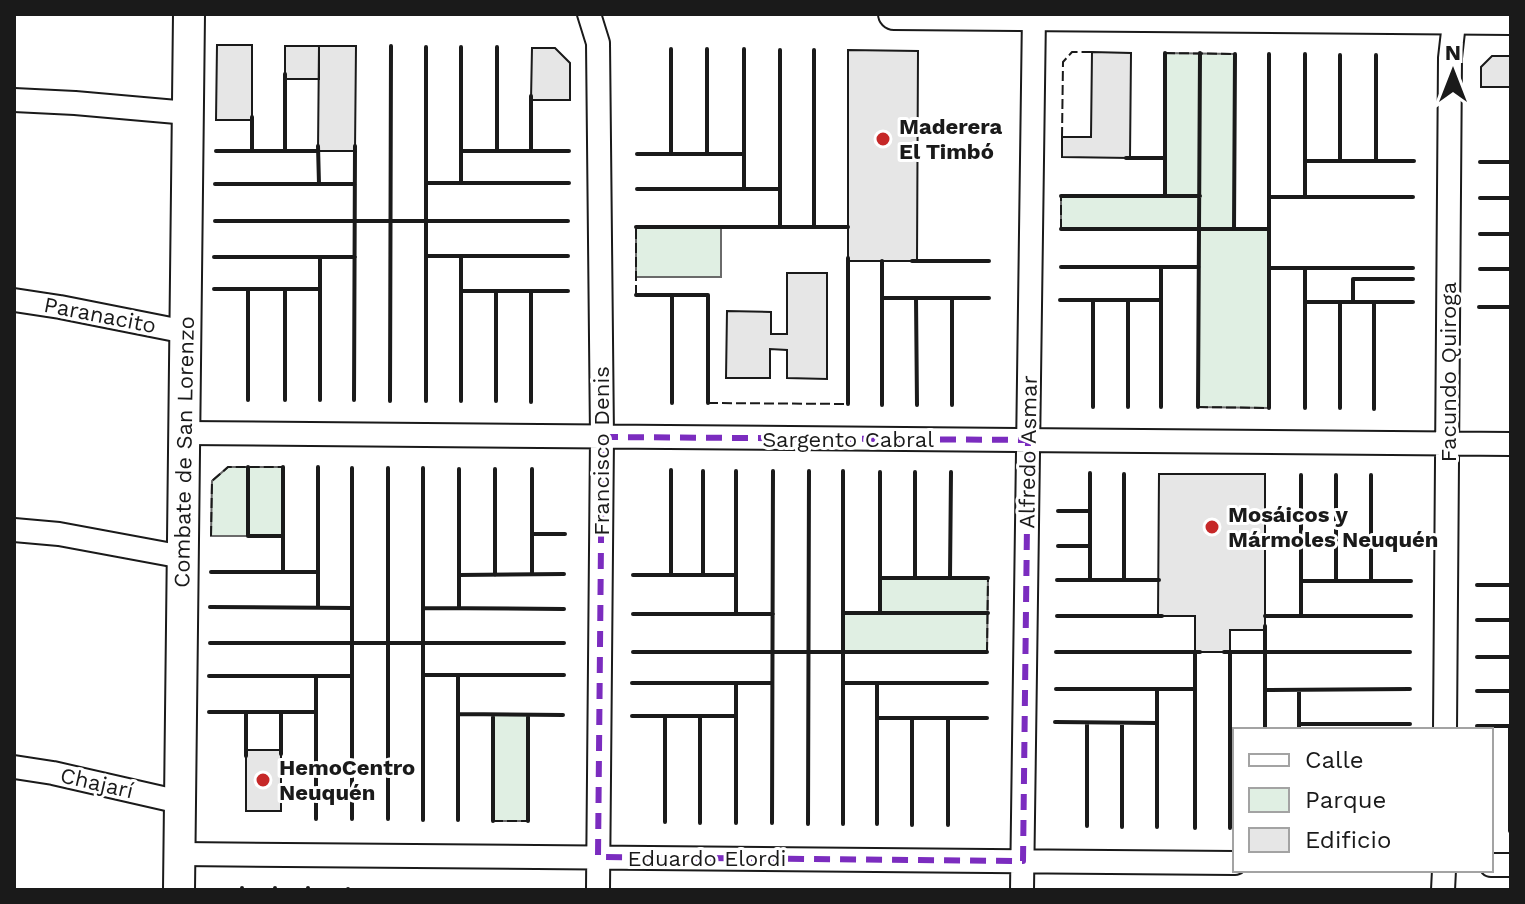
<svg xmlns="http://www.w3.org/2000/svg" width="1525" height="904" font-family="'Work Sans',sans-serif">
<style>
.green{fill:#e0efe3;stroke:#6a6a6a;stroke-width:2}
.building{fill:#e6e6e6;stroke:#1a1a1a;stroke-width:2}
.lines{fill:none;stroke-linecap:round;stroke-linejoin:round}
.minor-casing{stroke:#1a1a1a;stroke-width:26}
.secondary-casing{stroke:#1a1a1a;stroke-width:34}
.minor{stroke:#fff;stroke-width:22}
.secondary{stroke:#fff;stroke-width:30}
.fence{stroke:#1a1a1a;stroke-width:2;stroke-dasharray:10 4;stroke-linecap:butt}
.wall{stroke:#1a1a1a;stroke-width:4}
.marked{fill:none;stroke:#7b2cbf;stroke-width:6;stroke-dasharray:16 10;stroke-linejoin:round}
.poi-dot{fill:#c62828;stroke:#fff;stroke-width:3}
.labels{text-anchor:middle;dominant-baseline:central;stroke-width:6;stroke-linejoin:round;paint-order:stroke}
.poi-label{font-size:22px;font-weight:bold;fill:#1a1a1a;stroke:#fff;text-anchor:start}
.street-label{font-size:22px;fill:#1a1a1a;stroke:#fff}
</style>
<rect width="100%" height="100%" fill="#fff"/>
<path class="green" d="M1165 53 1235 54 1234 229H1269V408L1198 407 1199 229H1061V196L1165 195Z
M636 227H721V277H636Z
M228 467H283V536H211L212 481Z
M880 578H988L987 652H843V613H880Z
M493 715H528V821H493Z"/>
<path class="building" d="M217 45H252V120H216Z
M285 46H319V79H285Z
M319 46H356L355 151H318Z
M532 48H555L570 63V100H531Z
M848 50 918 51 917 261H848Z
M1092 52 1131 53 1130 158 1062 157V137H1091Z
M1492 56H1511V87H1481V67Z
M787 273H827V379L787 378V350L770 349V378H726L727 311 771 312V334H787Z
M1159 474H1265V630H1230V652H1195V616H1158Z
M246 750H281V811H246Z"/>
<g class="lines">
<defs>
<path id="minor" d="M589 14 598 43 602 437 598 890
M14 100 75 103 188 113
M14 300 60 307 186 332
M184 433 1511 444
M14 530 59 534 183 557
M1445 730 1450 58 1455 14
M14 767 53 773 180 802
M180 854 1235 863
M1491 865H1511
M1022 890 1034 14
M1443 890 1444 870"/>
<path id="secondary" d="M894 14 1511 19
M179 890 189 14"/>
</defs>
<use href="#minor" class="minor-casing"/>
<use href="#secondary" class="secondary-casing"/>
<use href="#minor" class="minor"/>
<use href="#secondary" class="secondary"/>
<path class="fence" d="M1165 53 1235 54
M1062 137 1063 62 1072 52H1092
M1061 229V196
M636 295V227
M708 403 848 404
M1198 407 1269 408
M211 536 212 481 228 467H283
M987 652 988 578
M493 821H528
M420 889 543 890"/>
<path class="wall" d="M426 47V401
M461 47V183
M497 47V151
M671 49V154
M707 49V154
M744 49V189
M780 50V227
M814 50V227
M1165 53V196
M1269 54V408
M1305 54V197
M1340 55V161
M1376 55V161
M318 146 319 184
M216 151H318
M252 151V117
M285 151V74
M461 151H569
M531 151V96
M637 154H744
M1126 158H1165
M1305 161H1414
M1480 162H1511
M426 183H569
M215 184H355
M637 189H780
M1061 196H1200
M1269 197H1413
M1480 198H1511
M215 221H568
M636 227H848
M1061 229H1269
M1234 229 1235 54
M1480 234H1511
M426 256H568
M461 256V401
M214 257H355
M320 257V400
M882 261V405
M912 261H989
M1061 267H1199
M1161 267V407
M1269 268H1413
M1305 268V408
M1480 269H1511
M214 289H320
M248 289V400
M285 289V400
M461 291H568
M496 291V401
M531 291V402
M636 295H708V403
M882 298H989
M916 298 917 405
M952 298V405
M1060 300H1161
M1093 300V407
M1128 300V407
M1305 302H1413
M1340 302V408
M1353 302V279H1413
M1374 302V409
M1479 307H1511
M354 400 355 146
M390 401 391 46
M672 403V295
M848 404V258
M1198 407 1200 53
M248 467V536H283
M318 467V608
M352 468V819
M388 468V819
M423 468V820
M459 469V608
M532 469V574
M671 470V575
M703 471V575
M736 471V614
M843 471V824
M880 472V613
M915 472V578
M1090 473V580
M1124 474V580
M1301 475V616
M1336 475V581
M1058 511H1090
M532 534H565
M1058 546H1090
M211 572H318
M283 572V467
M459 575 564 574
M495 575V469
M633 575H736
M880 578H988
M950 578 951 472
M1057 580H1159
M1301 581H1411
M1371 581V475
M1477 585H1511
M210 607 352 608
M423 608 564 609
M843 613H988
M633 614H773
M1057 616H1162
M1265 616H1411
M1477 620H1511
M1265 626V730
M210 643H564
M633 652H987
M1056 652H1200
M1224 652H1410
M1230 652V828
M1477 657H1511
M423 675H564
M458 675V820
M209 676H352
M316 676V819
M632 683H772
M736 683V823
M843 683H987
M877 683V824
M1056 689H1195
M1157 689V827
M1265 690 1410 689
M1299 690V730
M1477 691H1511
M209 712H316
M246 712V756
M281 712V754
M458 714 563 715
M493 715V821
M528 715V821
M632 716H736
M665 716V822
M700 716V823
M877 718H987
M912 718V825
M948 718V825
M1055 722 1157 723
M1087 723V826
M1122 723V827
M1299 724H1410
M1477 726H1511
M1510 726V831
M772 823 773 471
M808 824 809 471
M1195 828V652
M242 888V890
M308 888V890
M348 889V890
M275 890V888"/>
</g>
<path class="marked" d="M602 437 1028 440 1023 861 598 857Z"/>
<g class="poi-dot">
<circle cx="883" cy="139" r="8"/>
<circle cx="1212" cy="527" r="8"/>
<circle cx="263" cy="780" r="8"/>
</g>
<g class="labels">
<g class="poi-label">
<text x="899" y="126">Maderera<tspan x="899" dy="25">El Timbó</tspan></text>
<text x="1228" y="514">Mosáicos y<tspan x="1228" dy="25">Mármoles Neuquén</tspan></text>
<text x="279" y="767">HemoCentro<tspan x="279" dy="25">Neuquén</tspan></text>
</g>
<g class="street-label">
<text transform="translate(100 315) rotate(11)">Paranacito</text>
<text transform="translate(1448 372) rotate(-90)">Facundo Quiroga</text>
<text x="848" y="439">Sargento Cabral</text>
<text transform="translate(601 451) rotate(-90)">Francisco Denis</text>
<text transform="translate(184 452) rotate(-89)">Combate de San Lorenzo</text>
<text transform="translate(1028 452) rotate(-89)">Alfredo Asmar</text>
<text transform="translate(97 783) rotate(13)">Chajarí</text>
<text x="707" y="858">Eduardo Elordi</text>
</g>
</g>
<rect width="1525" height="904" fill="none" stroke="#1a1a1a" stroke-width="32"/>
<rect x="1233" y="728" width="260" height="144" fill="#ffffff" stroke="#a3a3a3" stroke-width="2"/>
<rect x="1249" y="754" width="40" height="12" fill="#ffffff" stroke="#a3a3a3" stroke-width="2"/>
<text x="1305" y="768" font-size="24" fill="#1a1a1a">Calle</text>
<rect x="1249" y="788" width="40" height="24" fill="#e0efe3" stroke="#a3a3a3" stroke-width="2"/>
<text x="1305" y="808" font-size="24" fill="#1a1a1a">Parque</text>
<rect x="1249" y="828" width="40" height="24" fill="#e6e6e6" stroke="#a3a3a3" stroke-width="2"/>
<text x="1305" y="848" font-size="24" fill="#1a1a1a">Edificio</text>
<g transform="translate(1453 72)" stroke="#ffffff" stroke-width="6" paint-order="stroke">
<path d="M0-6L14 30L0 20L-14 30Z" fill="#1a1a1a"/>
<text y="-12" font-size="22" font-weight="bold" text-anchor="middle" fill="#1a1a1a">N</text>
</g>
</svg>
